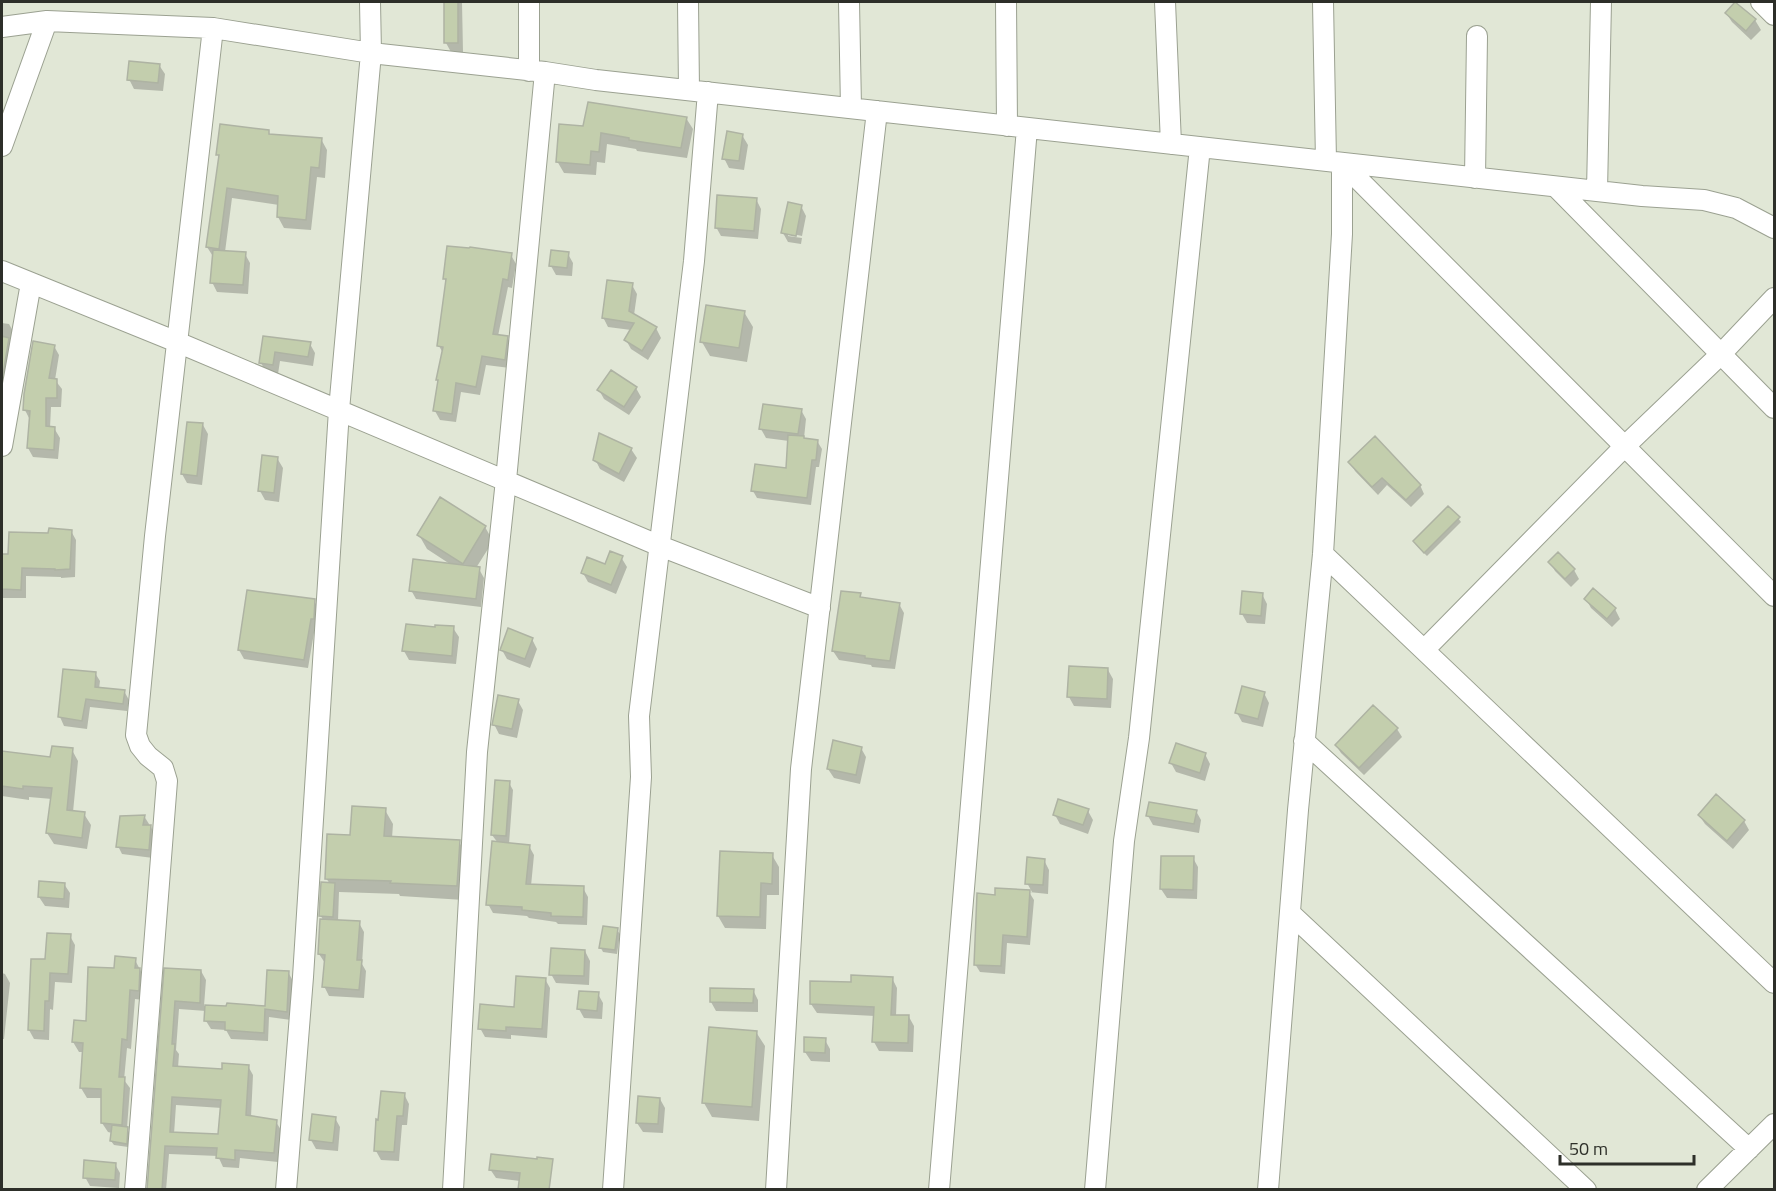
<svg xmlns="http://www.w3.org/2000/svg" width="1776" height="1191" font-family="'Titillium Web',sans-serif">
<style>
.shadow{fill:#0003;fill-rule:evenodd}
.building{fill:#c3cead;stroke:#aeb3a3;stroke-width:1.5;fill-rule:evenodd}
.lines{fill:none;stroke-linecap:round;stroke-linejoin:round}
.minor-casing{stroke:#9ba191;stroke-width:22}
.minor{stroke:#fff;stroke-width:20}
</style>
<rect width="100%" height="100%" fill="#e1e7d6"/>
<path class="shadow" d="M446 2H462L463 52H451L446 43Z
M1735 3 1755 20 1761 30 1751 40 1732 22 1726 13Z
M159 65 165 74 163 91 134 89 129 79Z
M686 118 693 129 687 158 637 151 636 149 607 144 605 163 597 162 596 175 564 173 557 161 585 128Z
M268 131 270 135 321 139 327 150 325 178 317 177 311 230 284 228 278 217 279 205 232 198 225 252 245 254 250 263 248 294 217 292 212 282 214 258 207 247 220 158 218 154Z
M742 135 748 145 744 170 729 168 724 158Z
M756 199 761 209 758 239 721 236 716 227Z
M801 206 806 216 802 236 788 233V236L802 238 801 244 788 242 783 233Z
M568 254 573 263 572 276 556 275 551 266Z
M511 255 516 264 512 288 508 287 498 336 507 337 512 346 510 368 486 365 480 395 461 392 456 422 440 420 435 411 443 353 439 346 447 283 444 278Z
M632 285 637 294 634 315 656 328 661 338 648 360 631 349 626 340 631 330 608 327 603 317Z
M744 312 753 327 747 362 710 356 702 342Z
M2 323 9 324 14 333 2 393Z
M265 337 310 344 315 353 313 366 280 361 278 374 266 372 261 363Z
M54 346 59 355 55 380 62 389 61 407H51L50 428H54L60 438 58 459 33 457 28 448 30 420 25 410Z
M636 388 641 397 629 415 604 399 599 390Z
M801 410 806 419 804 438 805 439 817 441 822 449 819 467H816L811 505 757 498 753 491 788 470 789 441 766 438 761 429Z
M203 425 208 434 202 485 187 483 182 474Z
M631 449 637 458 624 482 600 469 595 459Z
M277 458 283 468 279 502 265 500 260 491Z
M1350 462 1420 485 1424 494 1411 507 1387 485 1378 495 1355 471Z
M1458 518 1461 522 1427 556 1417 546 1415 541Z
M485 527 493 541 476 568 479 569 484 578 481 607 416 599 411 590 453 566 427 549 419 535Z
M71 531 76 540 75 577 61 578V577L26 576V598H2V556H10L50 535Z
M621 557 627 567 616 594 588 582 583 573 606 566Z
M1550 562 1574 570 1579 579 1571 587 1555 571Z
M1262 594 1267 604 1265 624 1247 623 1242 614Z
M860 595 862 599 899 604 904 613 895 669 872 667 871 665 839 660 833 651Z
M1586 599 1615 609 1620 619 1612 627 1591 608Z
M314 601 319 609 318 627H315L308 668 244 659 239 650Z
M453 628 459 637 456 664 409 660 404 651 436 629Z
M532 639 537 649 530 668 507 659 502 650Z
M1108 670 1113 679 1111 708 1074 706 1069 697Z
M95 673 100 681 99 689 124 691 129 700 127 711 90 707 87 729 64 726 60 717Z
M1264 693 1269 703 1263 727 1242 722 1237 713Z
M518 701 523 710 517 738 499 734 494 724Z
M1397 729 1402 737 1364 775 1341 753 1336 745Z
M861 748 866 757 860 784 834 778 828 769Z
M72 750 78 761 73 812 84 814 91 825 87 849 54 844 47 833 52 799 29 797V800L2 796V752L52 759Z
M1205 754 1210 764 1205 781 1176 772 1171 763Z
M509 783 513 790 509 844 529 846 534 855 531 886 583 888 588 897 587 925 558 924 556 922 529 918 527 916 493 913 488 904 498 843 492 835Z
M1716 796 1744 821 1749 830 1733 849 1705 824 1699 815Z
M385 810 393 824 392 838 459 842 467 855 464 900 400 896 399 894 339 892 338 921 359 923 364 932 362 964 366 971 364 998 329 996 324 986 325 963 319 954 323 920 321 916 330 884 326 878 352 836Z
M1088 811 1093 820 1088 834 1060 824 1055 815Z
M1196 811 1201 820 1199 833 1153 825 1148 816Z
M144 816 149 824 148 827H151L155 835 153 858 122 854 118 846Z
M772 855 779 867V895H767L766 929 725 928 718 916Z
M1193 858 1198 867 1197 899 1167 898 1161 889Z
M1044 860 1049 870 1048 894 1029 892 1034 900 1030 945 1007 943 1005 974 980 972 975 964 996 896V889L1032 892 1027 883Z
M64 884 70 893 69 908 45 906 39 897Z
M617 930 620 934 617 954 603 952 601 948Z
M70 936 75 945 72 983 55 982 53 1010 50 1009 49 1040 34 1039 29 1030 32 960 46 961Z
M585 951 590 961 589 985 556 983 551 974Z
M135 960 145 979 143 1000 135 999 131 1049 127 1048 124 1080 130 1088 127 1128 129 1133 128 1147 114 1145 111 1141 112 1133 108 1132 102 1123V1098H87L81 1088 84 1052H79L73 1042 87 1023 115 969Z
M166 970 201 971 206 980 204 1006 228 1007H266L288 972 293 981 291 1020 269 1017 268 1041 231 1039 226 1030 211 1029 206 1021V1011L179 1009 176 1050 179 1054 178 1068 224 1071 248 1066 253 1075 251 1117 276 1122 281 1130 278 1162 240 1158 239 1168 223 1167 218 1156 169 1154 166 1190H149ZM176 1105 222 1108 219 1136 174 1134Z
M2 973 5 974 10 983 4 1039H2Z
M892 978 897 988 896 1016 909 1017 914 1026 913 1052 879 1051 874 1042 875 1016 817 1013 811 1004 853 983Z
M545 979 550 988 547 1038 511 1035V1039L485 1037 480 1028 516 1009Z
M753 990 758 1000V1012L716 1011 711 1002Z
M598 994 603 1003 602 1019 584 1018 579 1009Z
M756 1032 765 1046 759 1121 712 1117 704 1103Z
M806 1039 825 1040 830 1049V1062L811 1061 805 1052Z
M404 1094 409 1104 407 1125H402L399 1161 381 1160 376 1151Z
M660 1099 665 1108 663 1133 643 1132 637 1123Z
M335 1118 340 1127 338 1151 316 1149 311 1140Z
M492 1155 536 1183 496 1178 490 1169Z
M115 1164 120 1173 119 1188 90 1186 85 1177Z"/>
<path class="building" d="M444 2H458V43H444Z
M1735 2 1756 19 1746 31 1725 13Z
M129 61 160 64 158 83 127 80Z
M588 102 687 117 681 148 629 140V138L601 133 599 152 591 151 590 165 556 162 559 124 583 126Z
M220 124 269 130V134L322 138 319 168 311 167 306 220 277 217 278 196 227 188 219 249 206 247 219 155H216Z
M727 131 743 134 739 161 722 159Z
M717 195 757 198 754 231 715 228Z
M788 202 802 205 796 236 781 233Z
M447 246 469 248 470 247 512 253 508 280 503 279 493 334 508 336 505 360 482 356 476 387 456 383 452 414 433 411 438 380H436L443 347 437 346 446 279H443Z
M213 250 246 252 243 285 210 283Z
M551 250 569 252 567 268 549 266Z
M607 280 633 283 629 311 657 327 642 351 624 340 634 323 602 318Z
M706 305 745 311 739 348 700 342Z
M2 336 9 338 2 380Z
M263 336 311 342 308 357 275 352 273 365 259 363Z
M33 341 55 345 49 378 57 379V398H46V426L55 427 54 450 27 448 30 411 23 410 24 394Z
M611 370 637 387 624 407 597 390Z
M763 404 802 409 798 434 759 429Z
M187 422 203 423 197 476 181 474Z
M599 433 632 448 619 474 593 460Z
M788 435 804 436V438L818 440 816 460H812L807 498 751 491 755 464 786 468Z
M1375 436 1421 485 1406 500 1382 478 1372 487 1348 462Z
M262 455 278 457 274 493 258 491Z
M440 497 486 526 463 564 417 535Z
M1448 506 1460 517 1424 553 1413 541Z
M49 528 72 530 70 569 55 570V569L22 568 21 590 2 589V554H8L9 532 48 533Z
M610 551 623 556 611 585 581 573 587 557 605 564Z
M1558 552 1575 569 1565 579 1548 562Z
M413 559 480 567 476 599 409 591Z
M1593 588 1616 608 1607 619 1584 599Z
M247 590 315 599 314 619H311L304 660 238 650Z
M841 591 861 593 860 597 900 603 890 661 865 658V656L832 651Z
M1242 591 1263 593 1261 616 1240 614Z
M406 624 435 627V625L454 626 452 656 402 651Z
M508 628 533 638 525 659 500 650Z
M1069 666 1108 668 1107 699 1067 697Z
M63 669 96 672 95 687 125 690 123 704 86 699 82 721 58 717Z
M1242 686 1265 692 1258 719 1235 713Z
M498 695 519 699 512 729 492 725Z
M1373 705 1398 728 1359 768 1335 745Z
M833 740 862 747 856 775 827 769Z
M1176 743 1206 753 1200 773 1169 763Z
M52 746 73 748 67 810 85 812 82 838 46 833 52 788 23 786V789L2 786V751L50 757Z
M495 780 510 781 506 836 491 835Z
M1716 794 1745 820 1727 841 1698 815Z
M1058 799 1089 809 1083 825 1053 815Z
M1149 802 1197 810 1194 824 1146 816Z
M352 806 386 808 384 836 460 840 457 886 390 883 391 881 325 879 327 834 350 835Z
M145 815 143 825H151L149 850 116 847 120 816Z
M492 841 530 845 526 884 584 886 583 917 551 916V913L522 910V907L486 905Z
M720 851 773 853 772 884 761 883 760 917 717 916Z
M1161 856H1194L1193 890 1160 889Z
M1027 857 1045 859 1043 885 1025 884Z
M39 881 65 883 64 899 38 897Z
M321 882 335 883 333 917 319 916Z
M995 888 1030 890 1027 937 1003 935 1001 966 974 965 977 893 995 895Z
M320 919 360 921 357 960H362L359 990 322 987 325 955 318 954Z
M603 926 618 928 615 950 599 948Z
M47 933 71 934 68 974 50 973 49 1001H45L44 1031 28 1030 31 959H45Z
M551 948 585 950 584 976 549 975Z
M115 956 136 958 135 968H140L139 991 130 990 127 1040 122 1039 119 1077H125L122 1125 101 1123V1089L80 1088 83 1043 72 1042 74 1020 86 1021 88 967 114 968Z
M164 968 201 970 200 1003 175 1001 172 1044H175L173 1066 222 1069V1063L249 1065 246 1115 277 1120 274 1153 235 1150V1160L216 1158 217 1148 165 1146 162 1190H147ZM172 1097 221 1100 218 1134 170 1132Z
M267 970 289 971 287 1012 265 1009 264 1033 225 1030V1022L204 1021 205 1005 226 1006 227 1003 265 1006Z
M851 975 893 977 891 1015H909L908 1043 872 1042 874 1007 810 1004V981L851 982Z
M516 976 546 978 542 1029 506 1027V1031L478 1029 480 1004 514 1007Z
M710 988 754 989 753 1003 710 1002Z
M579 991 599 992 597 1011 577 1009Z
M709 1027 757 1031 752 1107 702 1103Z
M804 1037 826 1038 825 1053 804 1052Z
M381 1091 405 1093 403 1116H397L394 1152 374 1151 376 1119 378 1120Z
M638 1096 660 1098 658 1124 636 1123Z
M312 1114 336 1117 333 1143 309 1140Z
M112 1125 128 1127 127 1144 110 1141Z
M491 1154 537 1159V1157L553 1159 549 1190H518L520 1173 489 1170Z
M84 1160 116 1163 115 1180 83 1178Z"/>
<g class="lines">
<defs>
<path id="minor" d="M529 2V71
M688 2 689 90
M849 2 851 108
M1006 2 1007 126
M1165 2 1171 144
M1323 2 1326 161
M1761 2 1774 15
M2 27 47 21 213 28 371 53 545 72 596 80 1642 196 1704 200 1736 208 1774 228
M2 146 47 21
M1342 163 1774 596
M1475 178 1477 36
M1556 187 1774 408
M1597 191 1601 2
M2 271 177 342 660 546 820 608
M2 446 31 283
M1323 554 1774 983
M1424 650 1625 446 1721 354 1774 298
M1304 741 1749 1149
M1290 913 1586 1190
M135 1190 167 781 163 768 148 756 140 746 136 735 155 536 213 28
M286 1190 303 977 339 410 371 53 370 2
M453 1190 477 752 506 480 545 72
M613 1190 641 777 639 716 694 261 708 92
M776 1190 801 769 877 111
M939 1190 1027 128
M1095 1190 1124 841 1139 738 1200 147
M1268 1190 1298 810 1323 554 1342 234V163
M1707 1190 1774 1124"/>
</defs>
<use href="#minor" class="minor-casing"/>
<use href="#minor" class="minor"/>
</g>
<rect width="1776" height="1191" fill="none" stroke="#2d2f29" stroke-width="6"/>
<path d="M1560 1155v9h134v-9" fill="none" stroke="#2d2f29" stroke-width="3"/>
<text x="1569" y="1155" font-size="18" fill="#2d2f29" stroke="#e1e7d6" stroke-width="4.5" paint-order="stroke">50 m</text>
</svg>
